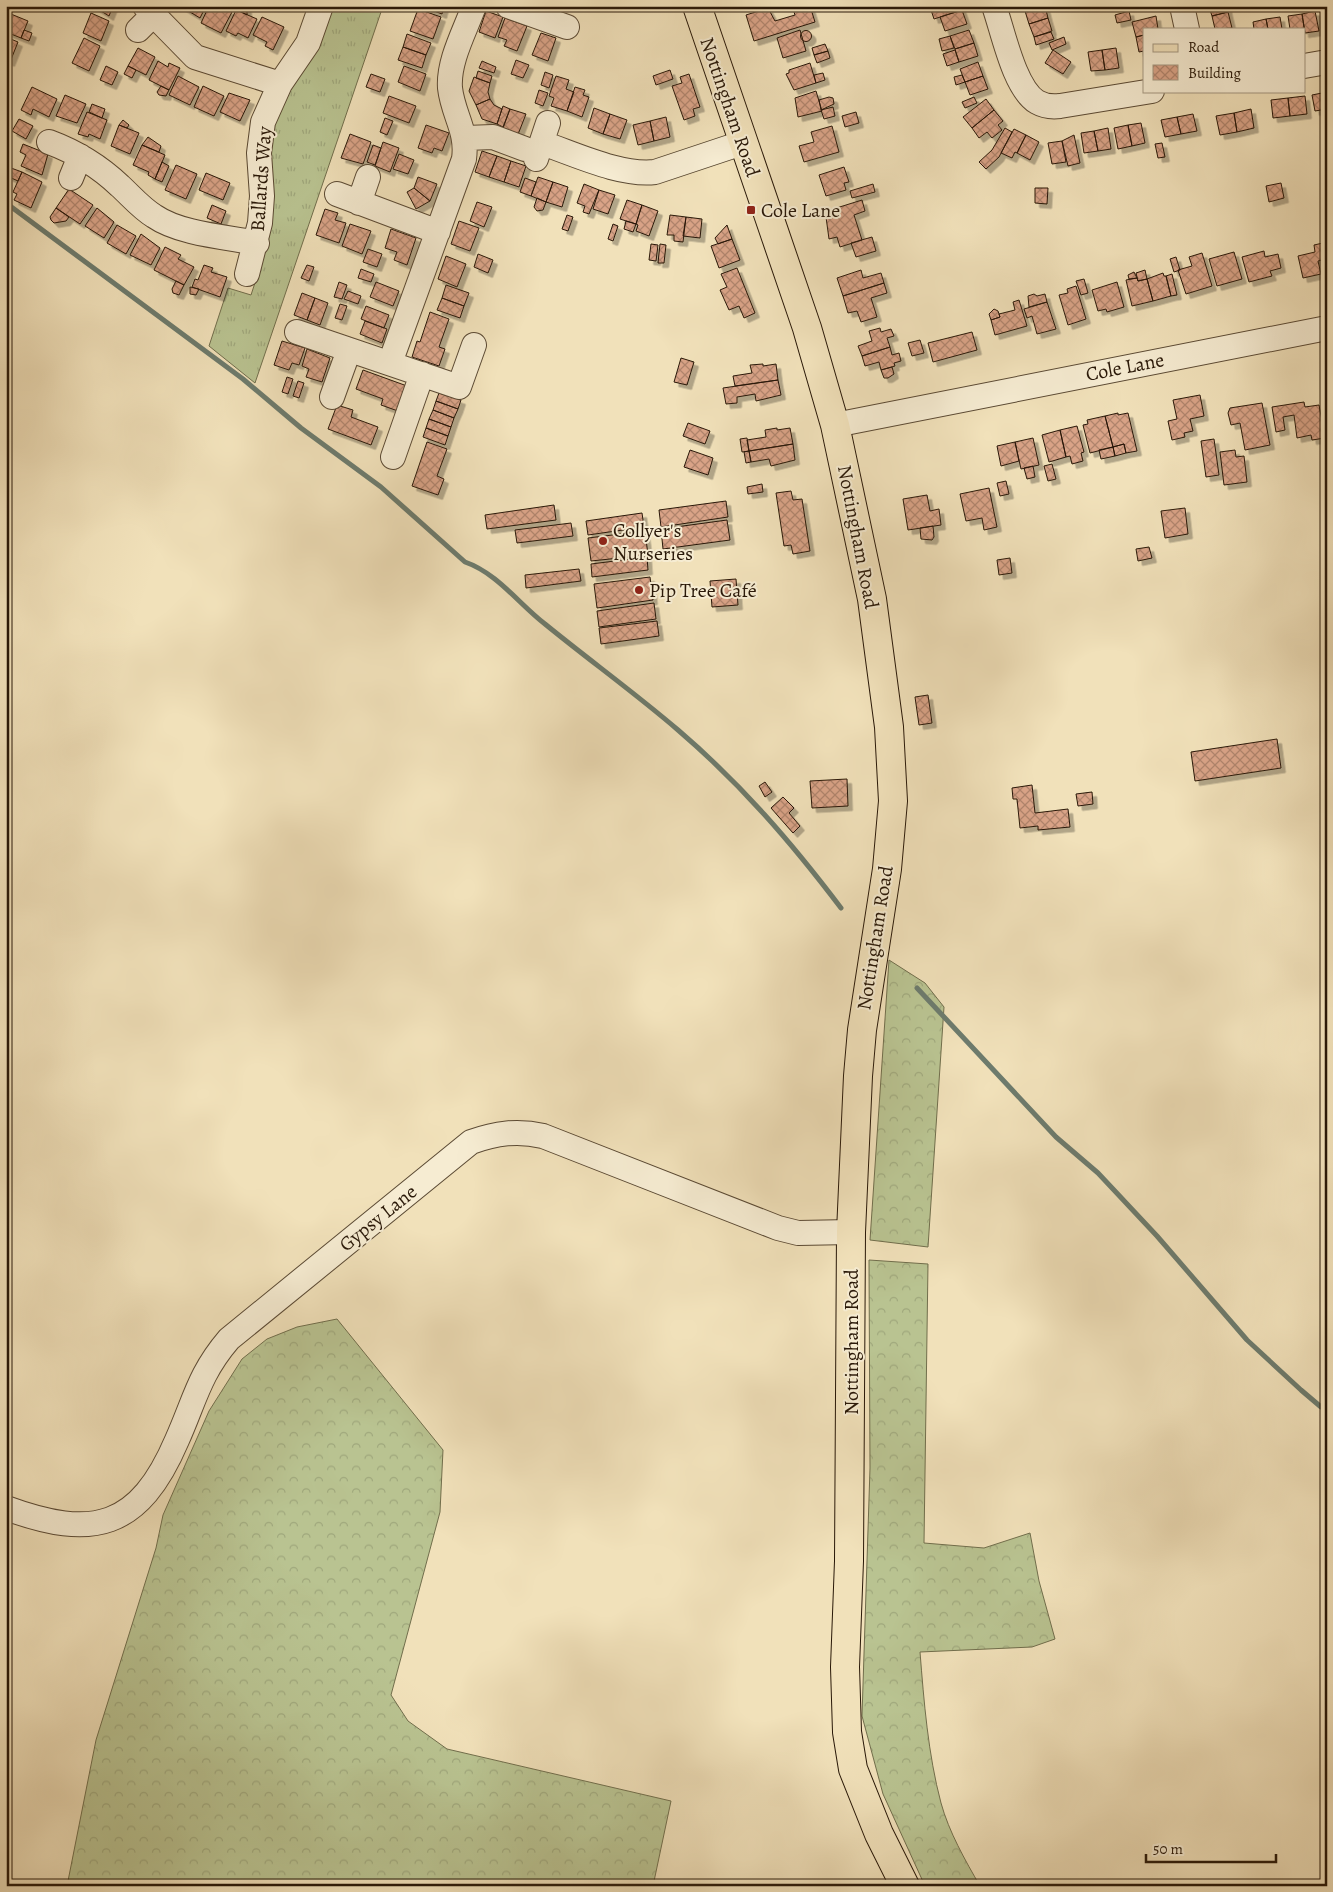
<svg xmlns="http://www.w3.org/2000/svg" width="1333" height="1892" font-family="Alegreya,serif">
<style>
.grass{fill:url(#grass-tufts);stroke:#716e4c}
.forest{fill:url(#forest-crowns);stroke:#716e4c}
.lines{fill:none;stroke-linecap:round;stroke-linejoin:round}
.stream{stroke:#6d7b6d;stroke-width:5}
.building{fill:url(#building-cross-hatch);stroke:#291808;filter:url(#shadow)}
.minor-casing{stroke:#5b4a34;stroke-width:26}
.major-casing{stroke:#291808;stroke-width:30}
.minor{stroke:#f6ecd2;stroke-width:24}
.major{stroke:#f1e1ba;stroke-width:28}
.poi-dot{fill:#8f2418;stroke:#f6ecd2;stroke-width:2}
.labels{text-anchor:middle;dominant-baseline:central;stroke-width:4;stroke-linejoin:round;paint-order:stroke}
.street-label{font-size:20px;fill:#291808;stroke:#f6ecd2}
.poi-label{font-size:20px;fill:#291808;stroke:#f6ecd2;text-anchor:start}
</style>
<defs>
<pattern id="grass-tufts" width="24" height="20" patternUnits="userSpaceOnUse" patternTransform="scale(1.25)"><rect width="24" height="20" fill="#b9c391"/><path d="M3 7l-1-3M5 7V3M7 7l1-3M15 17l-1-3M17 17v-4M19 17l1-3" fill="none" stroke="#9fa77c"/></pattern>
<pattern id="forest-crowns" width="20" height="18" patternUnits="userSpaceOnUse" patternTransform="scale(1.25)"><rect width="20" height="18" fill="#b9c391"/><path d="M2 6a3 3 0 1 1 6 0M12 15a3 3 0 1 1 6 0" fill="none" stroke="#9fa77c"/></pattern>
<pattern id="building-cross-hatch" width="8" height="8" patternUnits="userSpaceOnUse" patternTransform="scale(1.25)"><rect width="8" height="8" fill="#d9a387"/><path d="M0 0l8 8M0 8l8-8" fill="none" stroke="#b0846c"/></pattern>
<filter id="shadow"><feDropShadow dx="4.5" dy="4.5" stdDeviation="0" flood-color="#0004"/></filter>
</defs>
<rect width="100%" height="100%" fill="#f1e1ba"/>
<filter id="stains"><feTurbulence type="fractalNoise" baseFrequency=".004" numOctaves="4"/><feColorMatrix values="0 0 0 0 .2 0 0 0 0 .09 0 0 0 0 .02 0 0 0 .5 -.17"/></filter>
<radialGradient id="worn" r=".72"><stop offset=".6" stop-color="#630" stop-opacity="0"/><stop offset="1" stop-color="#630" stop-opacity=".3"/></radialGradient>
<path class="grass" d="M329 6H383L255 383 209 346 228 288 251 295 268 243 271 220V129Z"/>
<path class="forest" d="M889 960 925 983 944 1007 928 1247 870 1240Z
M869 1260 928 1264 924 1543 984 1548 1030 1533 1039 1581 1055 1639 1032 1647 920 1652C924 1702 928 1754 941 1803 949 1832 965 1860 980 1886H925L883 1794 862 1716 870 1468Z
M337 1319 443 1450 440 1512 391 1695 408 1721 447 1749 671 1801 653 1886H67L96 1740 156 1548 163 1515 209 1411 242 1359 267 1339 297 1327Z"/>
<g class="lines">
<path class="stream" d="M6 203 243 379 301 428 381 487 465 562C497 573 519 604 545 624 589 660 635 693 678 730 741 784 791 842 841 908
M917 988 1056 1137 1098 1173 1157 1236 1247 1340 1301 1390 1321 1407 1327 1408"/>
</g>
<path class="building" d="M93 6H113L109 16Z
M180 6H206L200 18Z
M209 6H220L232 12 221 33 201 23Z
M241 6 247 8V15L238 10Z
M421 6H444L442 14Z
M792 6H810L815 22 754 41 746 15 768 8 775 21 795 15Z
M933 6H961L962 10 934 19 930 7Z
M1040 6H1045L1048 18 1029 24 1025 11Z
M1227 6 1228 12 1212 16 1210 10Z
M418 9 441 17 433 39 410 31Z
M236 10 257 19 248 38 238 33 236 36 226 31Z
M962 10 967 24 945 31 940 17Z
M486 11 503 17 495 38 479 32Z
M1129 11 1131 20 1117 23 1115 15Z
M1315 11 1319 31 1305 33 1302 14Z
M6 12 28 21 21 38 6 32Z
M1228 12 1232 28 1215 29 1212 16Z
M91 13 109 21 101 41 83 33Z
M1302 14 1305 33H1304V29H1290L1288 16Z
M1156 16 1158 29H1144V35L1136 37 1132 22Z
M262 17 284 27 273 50 265 46 267 42 253 35Z
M1280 17 1282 29H1268L1266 19Z
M505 18 527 26 517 51 504 46 507 40 498 37Z
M1048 18 1052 31 1034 37 1029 24Z
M1266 19 1268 29H1254L1253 22Z
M24 30 32 33 29 41 21 38Z
M800 30 806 51 783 58 777 38Z
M969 30 974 43 955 49 950 36Z
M800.5 36a5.5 5.5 0 1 1 11 0a5.5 5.5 0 1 1-11 0Z
M1051 32 1054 39 1036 45 1034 37Z
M541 33 556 38 548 61 532 55Z
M407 34 431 43 426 55 403 47Z
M1144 35V51L1139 52 1136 37Z
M950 36 954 48 942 51 939 39Z
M6 37 18 42 10 62 6 60Z
M1064 37 1066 44 1052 50 1049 43Z
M84 38 100 46 89 71 72 63Z
M974 43 978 56 959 62 955 49Z
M825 44 828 51 814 55 812 48Z
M403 47 426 55 422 68 398 60Z
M138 48 155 57 146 75 128 66Z
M1116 48 1119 68 1105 70 1102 50Z
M955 50 959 62 947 66 943 54Z
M1053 50 1071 62 1063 74 1045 63Z
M1102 50 1105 70 1091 71 1088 52Z
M828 51 830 58 817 63 814 55Z
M516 60 529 65 523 78 511 74Z
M158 61 168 67 169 63 180 68 169 90 149 80Z
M482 61 496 67 494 73 479 68Z
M978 62 983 76 965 82 960 69Z
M810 63 816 83 794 90 786 74 789 73V70Z
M106 66 118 72 112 85 100 80Z
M128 66 136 70 132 78 124 74Z
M404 66 426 74 420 91 398 82Z
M670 70 673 79 656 85 653 76Z
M478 71 492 76 490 83 476 78Z
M545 72 553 75 549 88 541 85Z
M823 73 825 80 816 83 814 75Z
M371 74 385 79 380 92 366 87Z
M689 74 700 107 693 109 695 116 684 120 672 86 682 83 680 77Z
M962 75 965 82 956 85 954 77Z
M178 76 199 87 190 105 169 95Z
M556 76 569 80 566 89 574 92 567 111 551 106 554 98 549 96Z
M983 76 988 89 970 95 965 82Z
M474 77 490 83 488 92 490 99 476 105 469 91Z
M161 86 169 90 166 96 159 95 157 92Z
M203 86 224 96 214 116 194 107Z
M32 87 57 99 49 117 33 109 31 115 21 110Z
M575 87 585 90 583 95 589 97 582 117 567 111Z
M539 90 548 93 543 106 535 103Z
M816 91 822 111 798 117 795 98Z
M1327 92V109L1315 111 1312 95Z
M229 93 250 100 240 121 220 112Z
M65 95 86 104 77 123 56 116Z
M389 96 416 106 409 123 383 113Z
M1305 96 1307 114 1290 116 1288 98Z
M829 97 833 98 834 104 821 110 819 100Z
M974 97 977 103 965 108 962 102Z
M1288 98 1290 116 1273 118 1271 100Z
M490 99 494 105 502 109 497 124 482 119 476 105Z
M986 99 994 110 972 128 963 117Z
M92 104 105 109 102 118 89 112Z
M503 106 510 109 503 127 497 124Z
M833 107 835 116 824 119 821 110Z
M594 108 610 114 603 134 588 128Z
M510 109 526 114 517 137 502 131Z
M1251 109 1254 128 1237 132 1234 113Z
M994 110 1003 121 998 125 1002 130 992 138 987 132 979 138 972 128Z
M87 112 107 120 100 139 89 134 88 137 78 134Z
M856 112 859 123 845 127 842 116Z
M1234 113 1237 132 1220 135 1216 116Z
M610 114 627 120 620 139 603 134Z
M1193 114 1197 131 1181 134 1177 117Z
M666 117 670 137 654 141 650 121Z
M1177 117 1181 134 1165 137 1161 120Z
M385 118 393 121 387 135 380 132Z
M19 119 33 126 26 139 12 131Z
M123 120 129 125 127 128 119 125Z
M650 121 654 141 638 145 633 125Z
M1141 123 1145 143 1132 146 1128 125Z
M119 125 139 133 130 154 111 146Z
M426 125 449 133 442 151 434 148 432 153 418 148Z
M1128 125 1132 146 1118 149 1114 128Z
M832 126 839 152 804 162 799 146 814 142 811 132Z
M1005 128 1012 132 999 157 986 169 979 162 992 150Z
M1108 128 1111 149 1098 151 1094 131Z
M1014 129 1026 135 1017 153 1015 152 1012 158 1001 153Z
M1094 131 1098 151 1084 153 1081 133Z
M350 134 371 142 363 164 341 158Z
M1026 135 1039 142 1030 160 1017 153Z
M1074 135 1080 163 1068 166 1062 141Z
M148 137 161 146 159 152 142 145Z
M1062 141 1066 162 1052 164 1048 143Z
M383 142 399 148 390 172 375 166Z
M1162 143 1165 157 1158 158 1155 144Z
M23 144 48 154 42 175 21 166 26 155 20 152Z
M142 145 165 155 155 179 148 175 149 172 133 165Z
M373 145 381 148 375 165 367 162Z
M482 151 497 156 489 177 475 172Z
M399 154 414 160 408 174 393 169Z
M497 156 511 161 504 182 489 177Z
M511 161 526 166 519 187 504 182Z
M162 162 169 166 162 182 155 179Z
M176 165 197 174 186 199 165 190Z
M844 167 849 182 844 183 846 190 826 196 819 175Z
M11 168 22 172 18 181 7 176Z
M22 172 42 182 31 208 14 200 17 194 13 192Z
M206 173 230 183 223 200 199 190Z
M418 177 437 184 430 201 414 188Z
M538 177 553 182 546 202 531 196Z
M525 178 536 182 531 196 520 192Z
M553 182 568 187 562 207 546 202Z
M1281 183 1284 198 1269 202 1266 186Z
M584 184 599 190 589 214 583 212 585 206 577 203Z
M873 184 875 192 852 198 850 191Z
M414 188 430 201 416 209 407 192Z
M1035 188H1048L1047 204 1035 203Z
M69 189 93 205 80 224 56 208Z
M599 190 615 195 608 214 593 209Z
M537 198 546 202 543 210 537 211 534 207Z
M627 200 642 205 636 224 620 219Z
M862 200 865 211 854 215 862 240 840 247 837 237 829 239 826 217 832 215 830 210Z
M477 202 492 207 484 227 470 221Z
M212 205 226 211 221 224 207 218Z
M642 205 658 211 649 236 636 231 638 225 636 224Z
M56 208 69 217 66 221 54 223 51 220 50 217Z
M97 208 114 222 104 238 85 226Z
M325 209 338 213 335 220 346 223 339 243 316 235Z
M567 215 573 217 568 231 562 229Z
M670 215 686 217 683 242 674 241V235H667Z
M686 217 702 219 700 238 683 236Z
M459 221 479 228 470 251 451 244Z
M626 221 636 224 633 232 624 229Z
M350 224 371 231 362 254 342 246Z
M613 224 618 226 613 241 608 239Z
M117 225 136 236 126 254 107 243Z
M727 225 732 239 718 244 715 238Z
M391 229 416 238 407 265 394 260 397 252 385 248Z
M141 234 160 248 151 265 130 255Z
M872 237 876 251 856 257 851 243Z
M732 239 740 260 719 268 711 246Z
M1323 243 1326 259 1318 261 1321 274 1303 278 1298 256 1315 252 1314 245Z
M651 244 658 245 656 261 649 260Z
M660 244 666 245 664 263H658Z
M165 247 181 255 178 259 194 267 184 285 154 270Z
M368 249 382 254 377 267 363 262Z
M1264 251 1265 257 1278 254 1281 268 1270 271 1272 276 1249 282 1242 257Z
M1234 252 1242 279 1217 286 1209 259Z
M1202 253 1212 286 1186 294 1178 270 1192 266 1189 257Z
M478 254 493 260 488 273 474 267Z
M446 256 466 264 457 287 438 279Z
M1176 257 1180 270 1174 272 1170 259Z
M204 265 213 268 211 272 227 277 220 297 192 287 195 279 198 280Z
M307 265 314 267 309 281 301 278Z
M737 268 755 313 744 318 739 306 729 310 720 290 727 287 721 274Z
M361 269 374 274 371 282 358 278Z
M861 270 863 278 881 273 884 283 843 296 837 278Z
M1145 270 1147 279 1138 281 1136 273Z
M1134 272 1137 278 1129 279 1128 275Z
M1163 273 1164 276H1166L1171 296 1153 301 1147 279Z
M1172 274 1177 295 1171 296 1166 276Z
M1137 278 1138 281 1147 279 1153 301 1132 306 1126 280Z
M1084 279 1088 293 1081 295 1076 281Z
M176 281 184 285 179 295 173 293 172 289Z
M339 282 347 285 342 299 334 297Z
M376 282 399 291 393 306 370 297Z
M1117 282 1124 307 1107 312 1106 309 1098 311 1092 290Z
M884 283 887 293 871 298 877 317 861 322 857 311 848 313 843 296Z
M446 285 469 293 464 306 442 298Z
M1076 286 1086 319 1068 325 1059 295 1068 293 1067 289Z
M190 287 199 289 196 295 190 294Z
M348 291 361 296 358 304 344 299Z
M302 293 315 298 307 320 294 315Z
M1034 294 1037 296 1045 294 1047 302 1029 307 1028 296Z
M315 298 328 303 320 325 307 320Z
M442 298 464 306 460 318 437 310Z
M1019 300 1027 326 995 335 991 320 1000 317 999 314 1015 310 1013 302Z
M1047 302 1056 329 1037 334 1032 316 1027 318 1024 309Z
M340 304 347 306 342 320 335 318Z
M366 306 389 315 384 328 361 319Z
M994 309 998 311 1000 317 991 320 989 314Z
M430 312 449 319 439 347 445 349 439 366 412 357 417 341 420 342Z
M365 321 387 329 382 343 360 334Z
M880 328 881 332 891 329 894 336 887 338 890 347 862 356 858 346 872 341 869 331Z
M972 332 977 350 933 362 928 343Z
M920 340 924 353 912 356 908 343Z
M282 341 305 348 299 365 292 363 289 370 274 365Z
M890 347 892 355 899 353 901 361 894 363 895 366 881 370 879 362 865 366 862 356Z
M307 349 330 358 322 382 306 377 309 369 302 366Z
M681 358 694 362 687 385 674 382Z
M763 364V366L776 364 778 380 735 386 733 376 752 373 750 365Z
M892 367 894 374 888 378H884L881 370Z
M363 370 407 386 398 411 381 405 383 399 356 389Z
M287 377 293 379 288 394 282 392Z
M778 380 781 395 756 401 755 394 737 397V403L726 404 723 388Z
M298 381 304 383 299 398 293 396Z
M439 393 461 400 458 409 436 401Z
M1200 395 1204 416 1190 419 1193 431 1184 433 1185 437 1172 440 1168 421 1177 419 1173 400Z
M436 401 458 409 454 418 433 410Z
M1304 402 1305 407 1319 405 1325 438 1312 440 1311 435 1297 438 1294 415 1283 417 1285 430 1276 432 1272 407Z
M1262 403 1270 445 1245 450 1240 423 1231 425 1228 413 1230 408Z
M337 405 353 410 351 417 378 427 371 445 328 429Z
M433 410 454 418 451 427 429 419Z
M1118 413V415L1128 413 1137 451 1126 453 1124 444 1113 447 1105 416Z
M1105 416 1113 447 1090 453 1083 425 1088 424 1087 420Z
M429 419 451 427 448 436 426 428Z
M688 423 710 431 705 444 683 436Z
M1077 426 1084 452 1081 453 1083 461 1072 464 1070 456 1066 457 1060 430Z
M426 428 448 436 445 445 423 437Z
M777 428V430L790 428 793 444 749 451 747 440 766 437 765 430Z
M1060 430 1066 457 1049 462 1042 435Z
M747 438 749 451 742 452 740 439Z
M1033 438 1039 465 1021 469 1015 442Z
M1214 439 1219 475 1206 477 1201 441Z
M427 442 447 449 437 476 444 479 438 495 412 486Z
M1015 442 1019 461 1001 466 997 446Z
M793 444 795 460 771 466 769 459 751 462 749 451Z
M1124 444 1126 453 1115 456 1113 447Z
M1113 447 1115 456 1101 459 1099 450Z
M690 450 713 458 708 475 684 467Z
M1235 450 1236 457 1244 456 1247 482 1224 485 1220 452Z
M749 451 751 462 746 463 744 452Z
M1052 464 1056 479 1048 481 1044 466Z
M1033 466 1035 477 1027 479 1024 468Z
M1006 481 1009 494 1000 496 997 483Z
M762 484 763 492 748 494 747 487Z
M989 488 997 527 984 530 982 518 966 521 960 494Z
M791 491 793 500 802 499 810 551 793 554 791 545 784 546 776 493Z
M927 495 930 511 939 509 941 525 908 530 903 499Z
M726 501 728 517 661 527 659 510Z
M554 505 556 520 487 529 485 515Z
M1185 508 1188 534 1165 538 1161 511Z
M642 513 644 527 588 535 586 521Z
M727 520 730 540 663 549 661 529Z
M571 523 573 536 517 543 515 530Z
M933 526 934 537 932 540 921 539 920 528Z
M645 531 648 555 591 561 588 538Z
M1149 547 1152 558 1138 561 1136 549Z
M647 557 648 570 592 577 591 564Z
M1010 558 1012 573 999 575 997 560Z
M579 569 581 581 526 588 525 575Z
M650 577 653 600 597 608 594 584Z
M736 579 738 605 712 607 710 581Z
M654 603 656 619 599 627 597 611Z
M657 621 659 636 601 644 599 628Z
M928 695 932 723 919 725 915 697Z
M1277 739 1281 768 1195 781 1191 752Z
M847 779 848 806 812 808 810 781Z
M765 782 772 792 765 797 759 786Z
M1032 785 1035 813 1068 809 1070 827 1038 830V826L1020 828 1017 799H1013L1012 788Z
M1092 792 1093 804 1078 806 1076 794Z
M783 797 794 808 789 813 800 826 793 833 771 808Z"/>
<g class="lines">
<defs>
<path id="minor" d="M145 6 195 57 280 84
M508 6 567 27
M994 6C1003 31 1014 88 1037 102 1044 106 1052 107 1060 106L1152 91
M1182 6 1187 29
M138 30 154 14
M1304 66 1327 62
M466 138 493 137 525 149
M49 142C76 152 99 166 120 186 131 196 141 208 154 216 180 234 226 237 257 243
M542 143C575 154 620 176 655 172L742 143
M536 159 548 123
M71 178 80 156
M337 194 438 232
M359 203 368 177
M247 274 260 223 262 196 259 153 263 122 280 84 308 43 321 6
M297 332 459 387 474 345
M390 363 464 159C468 131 453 115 450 88 448 61 465 31 474 6
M332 397 349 350
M835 425 1327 328
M393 457 422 374
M6 1508C93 1540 139 1529 177 1440 195 1400 199 1374 229 1339L471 1142C496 1133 518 1130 543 1136L778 1228 798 1233 851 1232"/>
<path id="major" d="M697 6 807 328 835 425 872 599 889 727 893 801 887 869 862 1030 858 1076 851 1232 849 1561 845 1667 847 1732 853 1769 879 1834 905 1886"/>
</defs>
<use href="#minor" class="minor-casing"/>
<use href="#major" class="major-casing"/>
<use href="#minor" class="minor"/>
<use href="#major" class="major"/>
</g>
<g class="poi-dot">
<rect x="746" y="205" width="10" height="10" rx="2.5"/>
<circle cx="603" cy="541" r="5"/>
<circle cx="639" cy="590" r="5"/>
</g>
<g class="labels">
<g class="street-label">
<text transform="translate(730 107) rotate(71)">Nottingham Road</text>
<text transform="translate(261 179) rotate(-86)">Ballards Way</text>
<text transform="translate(1125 367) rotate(-11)">Cole Lane</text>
<text transform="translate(858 537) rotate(79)">Nottingham Road</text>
<text transform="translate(875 938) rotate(-81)">Nottingham Road</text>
<text transform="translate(378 1218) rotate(-39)">Gypsy Lane</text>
<text transform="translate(851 1342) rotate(-90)">Nottingham Road</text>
</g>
<g class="poi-label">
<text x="761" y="210">Cole Lane</text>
<text x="613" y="530">Collyer's<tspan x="613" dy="23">Nurseries</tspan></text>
<text x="649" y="590">Pip Tree Café</text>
</g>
</g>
<rect width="1333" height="1892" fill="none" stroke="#f1e1ba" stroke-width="25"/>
<rect x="8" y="8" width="1318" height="1877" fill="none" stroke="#291808" stroke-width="2.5"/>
<rect x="12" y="12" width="1308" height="1867" fill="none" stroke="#291808"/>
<rect x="1143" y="28" width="162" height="65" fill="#f6ecd2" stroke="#a49781"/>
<rect x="1153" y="44" width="25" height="8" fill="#f1e1ba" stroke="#a49781"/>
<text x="1188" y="52" font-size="15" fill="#291808">Road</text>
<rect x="1153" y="65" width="25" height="15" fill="url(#building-cross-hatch)" stroke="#a49781"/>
<text x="1188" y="78" font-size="15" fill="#291808">Building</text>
<path d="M1146 1854v8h130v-8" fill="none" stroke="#291808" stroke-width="2.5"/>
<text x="1153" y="1854" font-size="15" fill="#291808" stroke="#f6ecd2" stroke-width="4" paint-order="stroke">50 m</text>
<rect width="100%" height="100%" filter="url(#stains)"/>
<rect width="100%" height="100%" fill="url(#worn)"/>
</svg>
